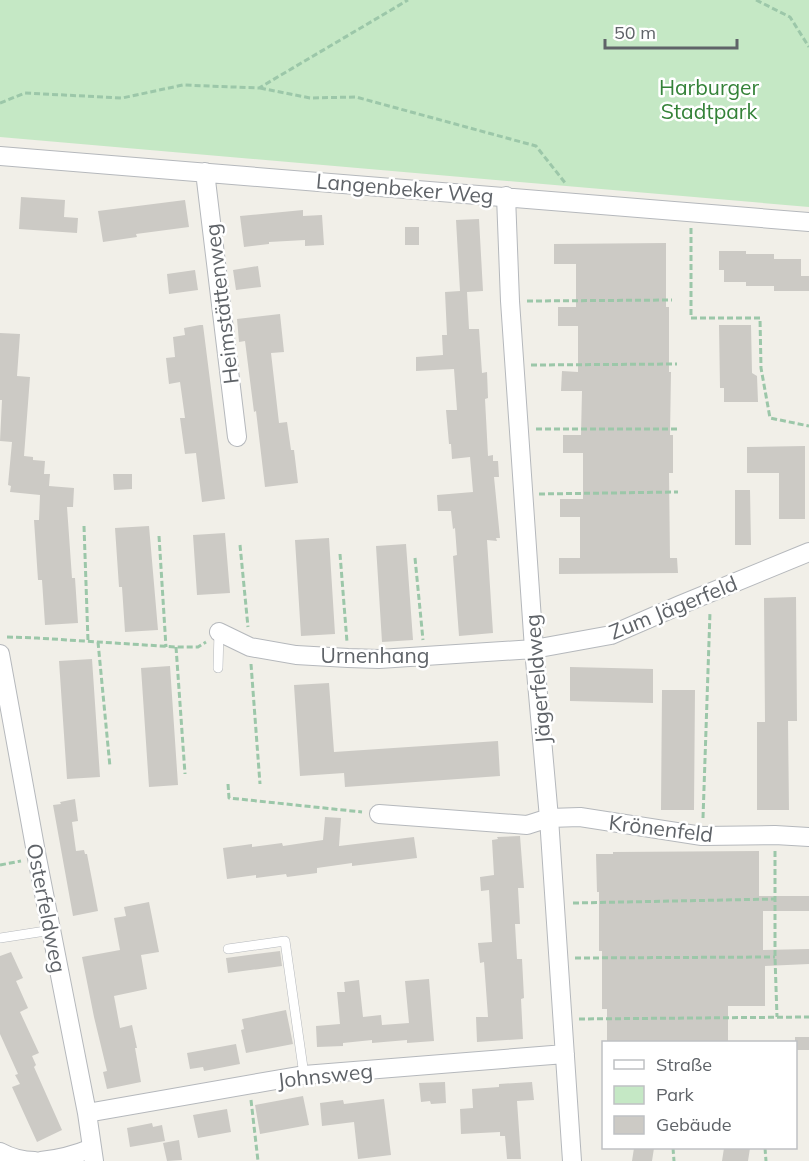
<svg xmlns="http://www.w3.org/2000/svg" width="809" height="1161" font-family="Mulish,sans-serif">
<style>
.green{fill:#c5e8c5}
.building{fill:#cccac5}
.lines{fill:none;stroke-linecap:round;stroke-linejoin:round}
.service-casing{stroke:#b5b8bc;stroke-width:10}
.minor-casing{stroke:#b5b8bc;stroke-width:20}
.path{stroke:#9cc7a9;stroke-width:3;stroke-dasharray:6 3;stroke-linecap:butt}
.service{stroke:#fff;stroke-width:9}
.minor{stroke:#fff;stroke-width:18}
.labels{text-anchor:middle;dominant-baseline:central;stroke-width:5;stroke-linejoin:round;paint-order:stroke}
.park-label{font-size:21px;fill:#348238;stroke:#fff}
.street-label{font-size:21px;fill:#5f6368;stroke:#fff}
</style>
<rect width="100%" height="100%" fill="#f1efe8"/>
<path class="green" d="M0 0H809V207L0 137Z"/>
<path class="building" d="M21 197 65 200 64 217 78 218 77 233 19 229Z
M185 200 189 227 136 234 137 237 103 242 98 211Z
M303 210V216L322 215 324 245 305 246V240L269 242V244L244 247 240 216Z
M479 219 483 291 467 292 469 329H479L482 373 487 372 488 398 485 399 488 456 493 455V461H498L499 477H494L500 538H496L497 541 487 540 493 633 459 636 453 556 457 555 455 528 453 529 451 511H438L437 495 473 492 470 457 452 459 451 444H449L446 410H457L454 369 416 371V357L443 355 442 335H447L445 292 460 291 456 220Z
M405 227H419V245H405Z
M666 243V307H669V372H671L670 435H673V473H669L670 558H677L678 573 559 574V558H580V517H560V499H583V453H563V435H581L582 391H561L562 371 578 372V326H558V307H576V264H554V244Z
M719 251H746V254H774V259H801V276H809V291H774V286H746V282H724V270H719Z
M258 266 261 287 236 290 233 270Z
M195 270 198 290 169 294 167 274Z
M280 314 284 352 271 353 279 423 287 422 291 450H294L298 483 265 487 256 411 254 412 245 341 239 342 237 319Z
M200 325H203L225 499 202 502 196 453 185 454 180 418H185L180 382 169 384 166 358 175 357 173 337 185 335 184 328Z
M719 325H751L752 373 757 376 758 402H724V388H720Z
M0 333 20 334 17 376 30 377 24 456 33 457V460L45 461 44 474H50L49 486 74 488 73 507H67L72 578H75L78 623 45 625 42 580H38L34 520H39L40 495 10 492 11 486 8 485 12 442 0 441 2 400H0Z
M805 446V519H779V473H747V447Z
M113 474H132V489L114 490Z
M735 490H750L751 545H735Z
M149 526 158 630 125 632 122 587H119L115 528Z
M225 533 230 593 197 595 193 535Z
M329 538 335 634 301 636 295 540Z
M406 544 413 640 382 642 376 546Z
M796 597 797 721H788L789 810H757V722H765L764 598Z
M92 659 100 777 67 779 59 661Z
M170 666 178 785 149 787 141 668Z
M570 667 653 669V703L570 701Z
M329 683 334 752 498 741 500 776 345 787 344 773 300 776 294 685Z
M662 690H695L694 810H661Z
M75 799 78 821 72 822 76 851 84 850 85 854H87L98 911 73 916 53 805 61 804 60 802Z
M325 817 341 818 339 846 414 837 417 858 352 866V863L317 868V873L287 877 286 874 256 878V875L227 879 223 848 252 844V847L282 843 283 846 323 840Z
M520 836 524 888H518L520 924H515L517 959H522L524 998 521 999 523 1039 477 1042 476 1017H488L484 962 480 963 478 943 492 942 489 890 481 891 480 877 494 875 492 840 498 839 497 837Z
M759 851V896H809V911H763V950L809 949V964L765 966V1006H728V1042H607V1009H602V951H599V892H597L596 854H613V852Z
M149 902 159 952 141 955 147 989 114 996 120 1028 132 1025 137 1048H135L141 1082 107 1089 103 1072 107 1071 94 1017 82 957 120 950 114 918 126 916 124 907Z
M280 951 282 966 228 973 226 958Z
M11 952 23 978 16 981 28 1008 20 1012 39 1053 32 1056 36 1065 34 1067 62 1130 37 1142 12 1087 20 1084 15 1075 18 1074 0 1034V956Z
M429 979 434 1041 407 1043V1040L372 1043V1040L343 1043V1046L317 1047 316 1026 340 1024 337 992H345L344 982 359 980 363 1017 381 1015 382 1025 409 1023 405 981Z
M286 1010 293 1044 246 1053 241 1030 244 1029 242 1019Z
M795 1037H809V1050H795Z
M236 1044 240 1064 204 1071 203 1067 190 1069 187 1053Z
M445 1082 446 1103 431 1104 430 1101 421 1102 419 1083Z
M532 1082 534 1100 517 1101 521 1159H507L505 1136H500V1132L461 1134 460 1109 473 1108 472 1089 499 1087V1084Z
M303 1096 309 1125 260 1134 255 1105Z
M384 1099 391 1155 358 1159 354 1122 322 1126 320 1103 343 1100 344 1104Z
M227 1109 231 1132 198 1138 193 1115Z
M152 1123 153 1127 162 1125 165 1141 130 1147 127 1128Z
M179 1140 182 1160 167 1161 163 1143Z
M634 1148H654L652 1161H632Z
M724 1148H750L748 1161H722Z"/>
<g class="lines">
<defs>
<path id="service" d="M218 668 219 632
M0 938 52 930
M228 949 285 941 304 1075"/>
<path id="minor" d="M0 156 809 222
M205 172 237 437
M506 196 510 301 534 649 549 818 572 1161
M219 632 250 647 296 655 348 658 379 659 534 649 611 635 680 605 809 552
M0 654 37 858 87 1113 94 1161
M379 814 527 825 549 818 580 817 702 836 775 835 809 837
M87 1113 304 1075 565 1054
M0 1152C11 1158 22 1161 35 1161
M41 1161C60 1159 75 1155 92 1148"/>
</defs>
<use href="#service" class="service-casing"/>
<use href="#minor" class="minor-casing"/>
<path class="path" d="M756 0 790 17 809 47
M260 88 310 98 356 97 536 146 566 184
M0 103 25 93 122 98 183 85 259 88 408 0
M691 228V318H760L761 368 770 418 809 426
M527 301 672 300
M531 365 677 364
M536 429H677
M539 494 678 492
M84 526 88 641
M159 536 166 647
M240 545 248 627
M340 554 347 642
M415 558 423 640
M7 637 37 638 176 647H198L206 642
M98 642 110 767
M176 647 185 774
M251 664 260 784
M228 784 229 798 362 812
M703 818 710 612
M775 851V957L777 1017
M0 865 21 861
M573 903 775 899
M575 958 775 957
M579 1019 809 1017
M251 1100 258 1161
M673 1148 674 1161
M765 1148 766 1161"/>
<use href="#service" class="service"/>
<use href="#minor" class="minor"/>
</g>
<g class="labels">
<g class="park-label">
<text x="709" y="87">Harburger<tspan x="709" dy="24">Stadtpark</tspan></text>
</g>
<g class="street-label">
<text transform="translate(405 188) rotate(5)">Langenbeker Weg</text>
<text transform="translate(221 304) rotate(-97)">Heimstättenweg</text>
<text transform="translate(673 607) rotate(-22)">Zum Jägerfeld</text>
<text x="375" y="655">Urnenhang</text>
<text transform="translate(537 679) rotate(-95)">Jägerfeldweg</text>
<text transform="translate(661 828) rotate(7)">Krönenfeld</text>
<text transform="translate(47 908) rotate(79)">Osterfeldweg</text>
<text transform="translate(325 1075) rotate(-6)">Johnsweg</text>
</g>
</g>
<rect x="602" y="1041" width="195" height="108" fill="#ffffff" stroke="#bfc1c3" stroke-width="1.5"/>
<rect x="614" y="1060" width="30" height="9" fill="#ffffff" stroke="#bfc1c3" stroke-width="1.5"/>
<text x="656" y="1071" font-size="18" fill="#5f6368">Straße</text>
<rect x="614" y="1086" width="30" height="18" fill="#c5e8c5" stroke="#bfc1c3" stroke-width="1.5"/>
<text x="656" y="1101" font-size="18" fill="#5f6368">Park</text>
<rect x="614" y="1116" width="30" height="18" fill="#cccac5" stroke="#bfc1c3" stroke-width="1.5"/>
<text x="656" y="1131" font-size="18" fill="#5f6368">Gebäude</text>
<path d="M605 39v9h132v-9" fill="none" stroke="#5f6368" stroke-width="3"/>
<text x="614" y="39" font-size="18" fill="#5f6368" stroke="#ffffff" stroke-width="4.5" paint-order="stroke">50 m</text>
</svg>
